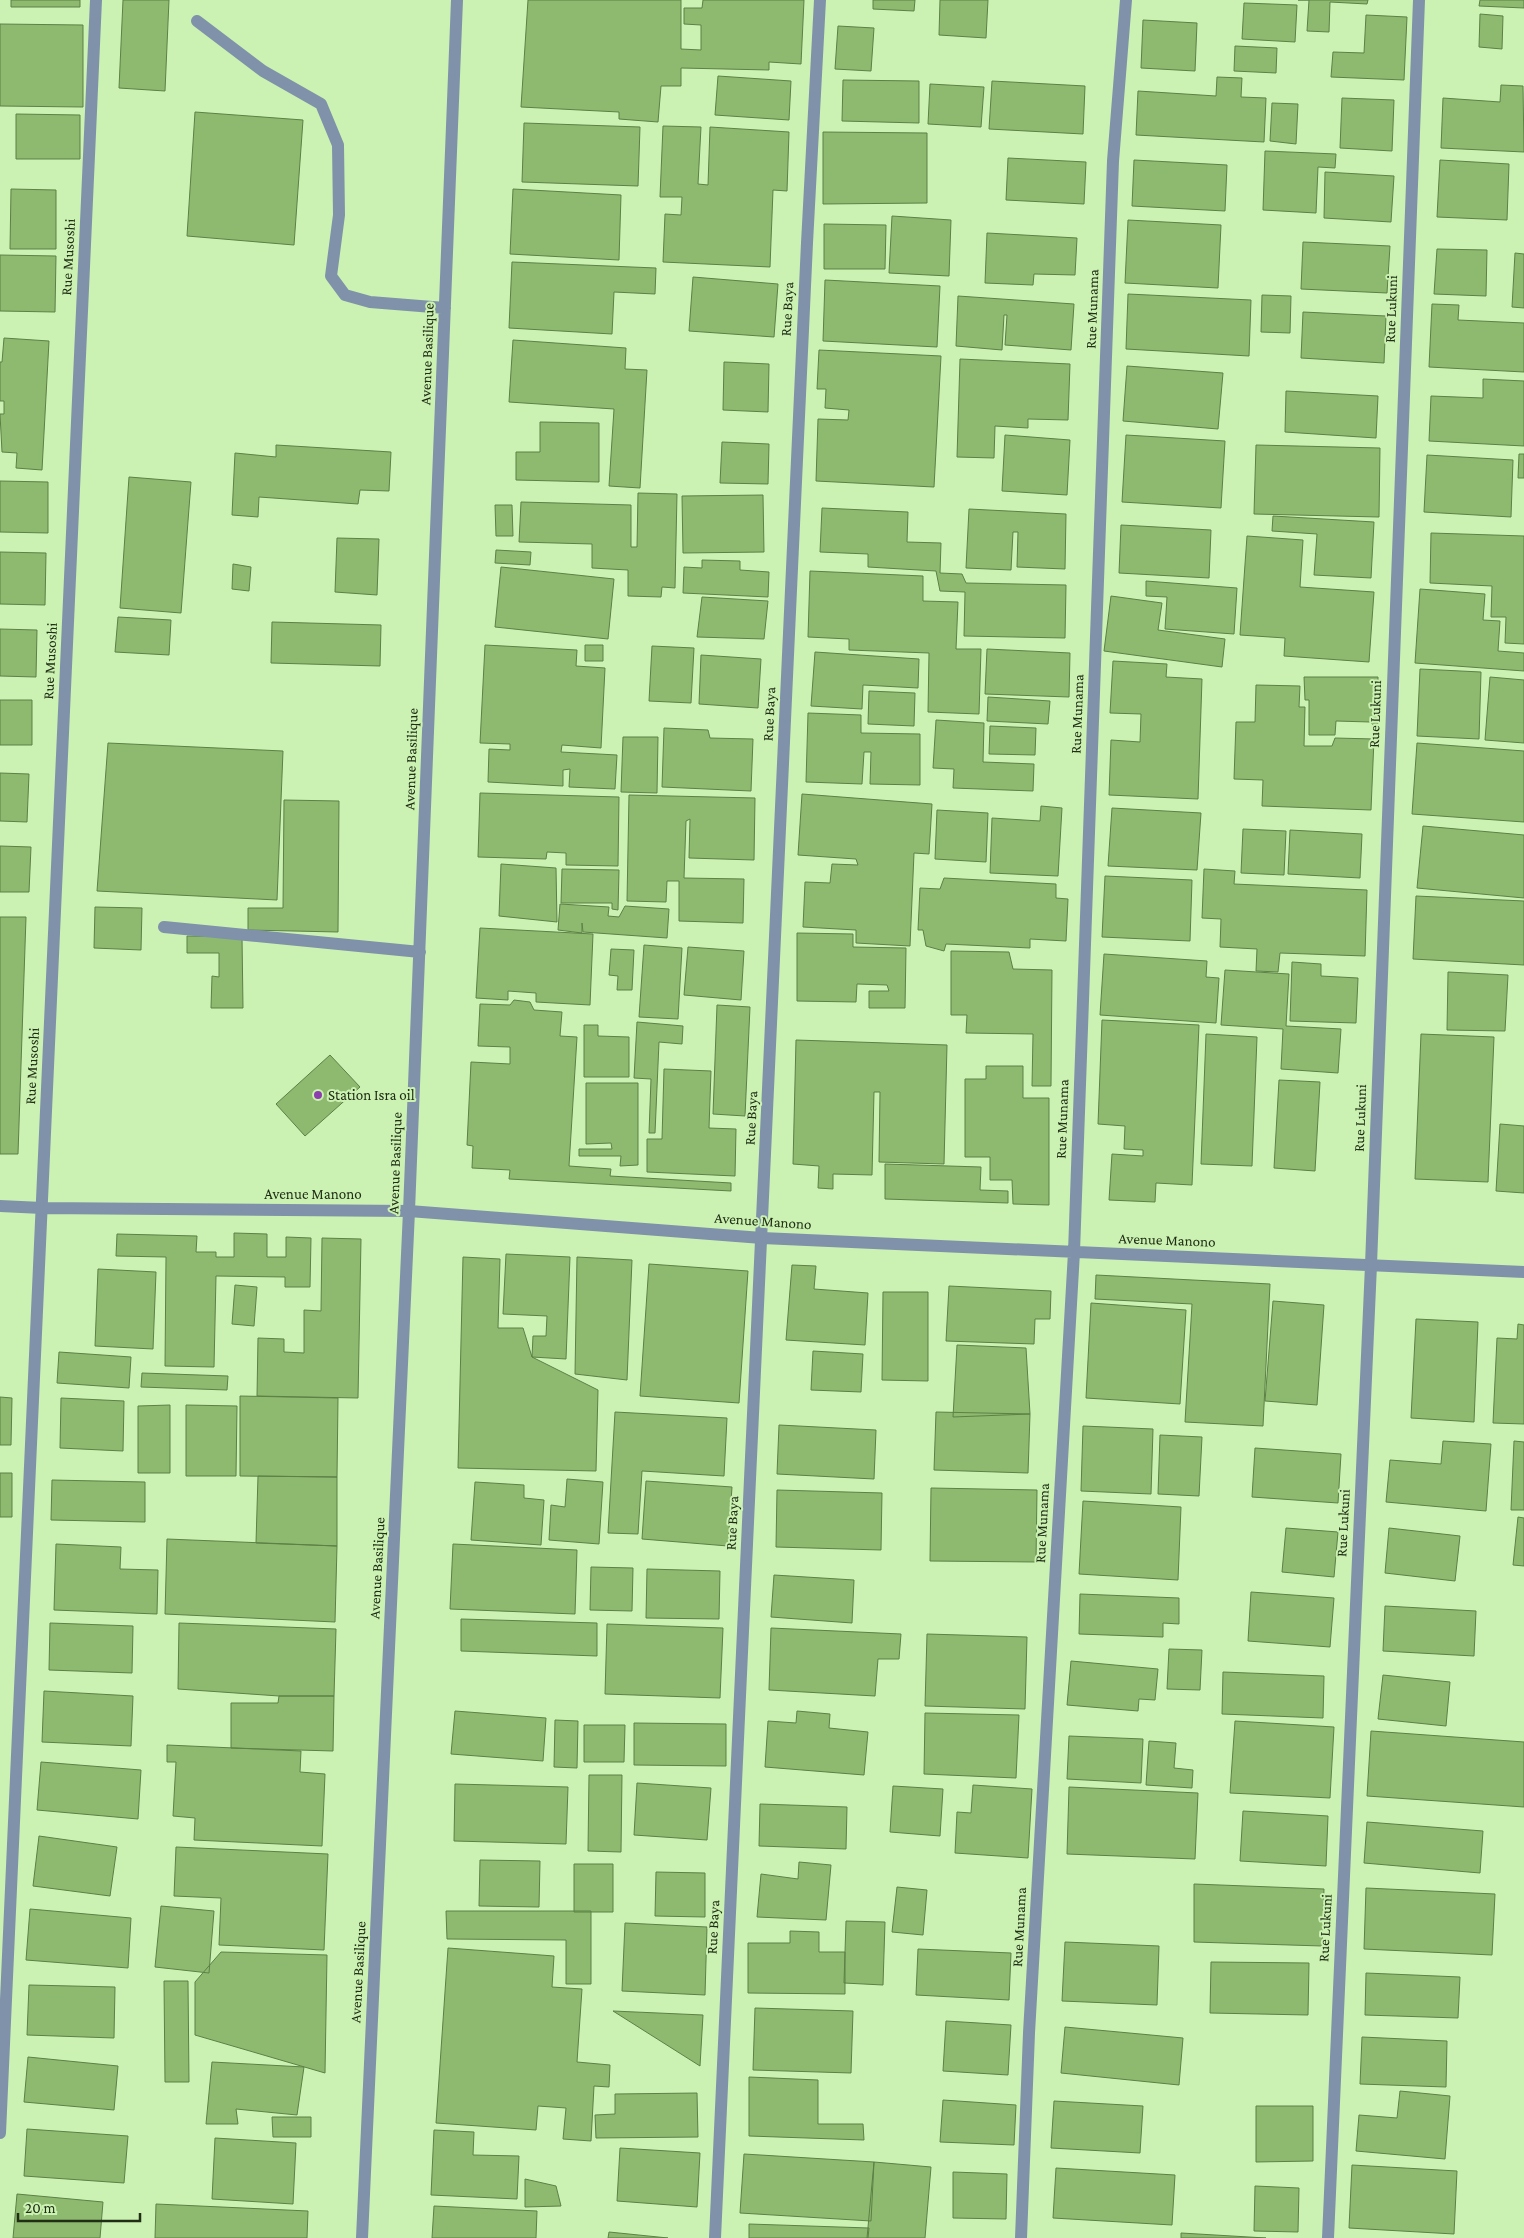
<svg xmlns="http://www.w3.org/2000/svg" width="1524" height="2238" font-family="'Crimson Pro',serif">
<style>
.building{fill:#8dba6f;stroke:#5d8046}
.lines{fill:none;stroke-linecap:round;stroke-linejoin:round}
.minor{stroke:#7f92aa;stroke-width:12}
.poi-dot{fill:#8c3eae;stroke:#cbf2b2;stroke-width:2}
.labels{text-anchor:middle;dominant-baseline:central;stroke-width:4;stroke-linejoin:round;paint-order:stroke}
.street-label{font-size:15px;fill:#202e16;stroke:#cbf2b2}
.poi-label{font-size:15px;fill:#202e16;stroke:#cbf2b2;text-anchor:start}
</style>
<rect width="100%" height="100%" fill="#cbf2b2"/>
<path class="building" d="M11 0H80V7H11Z
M123 0H169L165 91 119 88Z
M528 0H681V49L701 50V25L684 24V8H702L703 0H804L801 64 769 62V70L681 68V86H661L658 122 619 119V112L521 107Z
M873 0H915L914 11 873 9Z
M940 0H988L986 38 939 35Z
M1298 0H1368L1367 4 1330 2 1329 32 1307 31 1309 0Z
M1480 0H1524V8L1479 6Z
M1244 3 1297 5 1295 42 1242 39Z
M1480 14 1503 16 1502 49 1479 47Z
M1366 15 1407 17 1404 80 1331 77 1333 52 1364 53Z
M1143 20 1197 23 1195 71 1141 68Z
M0 24 83 25V107L0 106Z
M838 26 874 28 871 71 835 69Z
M1235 46 1277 48 1276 73 1234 71Z
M718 76 791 81 789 120 715 115Z
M1217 77 1242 78 1241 97 1266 98 1264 142 1136 135 1138 91 1216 96Z
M843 80 919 81V123L842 121Z
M992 81 1085 86 1083 134 989 129Z
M930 84 984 87 981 127 928 124Z
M1501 85 1523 86 1524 152 1441 148 1443 98 1500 102Z
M1342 98 1394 100 1392 151 1340 148Z
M1272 103 1298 104 1296 144 1270 141Z
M195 112 303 120 294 245 187 236Z
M16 114 80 115V159H16Z
M524 123 640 127 638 186 522 182Z
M663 126 701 127 698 184 708 185 710 127 789 132 787 191 773 190 770 267 663 262 665 214 681 215 682 197H660Z
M823 132 927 133V203L823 204Z
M1265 151 1336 154 1335 168 1318 167 1316 213 1263 210Z
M1008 158 1086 162 1084 204 1006 200Z
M1134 160 1227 165 1225 211 1132 206Z
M1440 160 1509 164 1507 220 1437 217Z
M1325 172 1394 176 1391 222 1324 218Z
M11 189 56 190V249H10Z
M513 189 621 195 619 260 510 254Z
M892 216 951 220 949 276 889 273Z
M1128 220 1221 225 1218 288 1125 283Z
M824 224 886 225 885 269H824Z
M987 233 1077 238 1075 275 1034 274 1033 285 985 283Z
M1303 242 1390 246 1387 293 1301 289Z
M1437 249 1487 250 1486 296 1434 294Z
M1515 253 1524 254V308L1512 307Z
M0 255 56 256 55 312 0 311Z
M512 262 656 268 655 294 614 292 612 334 509 328Z
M693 277 778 284 774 337 689 331Z
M825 280 940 286 937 347 823 341Z
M1128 294 1251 300 1249 356 1126 349Z
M1262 295 1291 296 1290 333 1261 332Z
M958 296 1074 304 1071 350 1005 345 1007 315H1004L1002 350 956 346Z
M1432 304 1459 305 1458 320 1524 323V372L1429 367Z
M1303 312 1386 316 1384 363 1301 358Z
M4 338 49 341 42 470 16 468 17 453 2 452 0 414H4V401H0V362H2Z
M513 340 626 348 625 369 647 370 640 488 609 486 614 409 509 402Z
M819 350 941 356 934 487 816 481 818 419 848 420 849 410 825 408 826 389H817Z
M960 359 1070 364 1068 420 1028 419V428L995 426 994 458 957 457Z
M724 362 769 364 768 412 723 410Z
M1127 366 1223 373 1218 429 1123 421Z
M1483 379 1524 381V446L1429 441 1431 396 1483 398Z
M1286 391 1378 396 1376 438 1285 432Z
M540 422 599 423V482L516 480V452H540Z
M1005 435 1070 440 1067 495 1002 491Z
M1126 435 1225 441 1221 508 1122 502Z
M722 442 769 444 768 484 720 483Z
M276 445 391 452 389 491 360 490 358 504 259 497 258 517 232 515 235 453 276 457Z
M1256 445 1380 448 1379 517 1254 514Z
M1519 454H1524V478H1518Z
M1427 455 1513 460 1511 517 1424 512Z
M129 477 191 482 181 613 120 608Z
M0 481 48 482V533L0 532Z
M638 493 677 494 675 588 662 587 661 597 628 596V570L592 568V544L519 542 521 502 631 505V547H637Z
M763 495 764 552 683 553 682 496Z
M495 505H512L513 536H496Z
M822 508 908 512 907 542 941 543 940 573 962 574 966 583 1066 585 1065 638 964 636 965 592 940 591 936 571 868 567V554L820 552Z
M969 509 1066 514 1065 569 1017 567 1018 532H1013L1011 570 966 568Z
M1273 516 1374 522 1371 578 1314 575 1317 534 1272 531Z
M1121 525 1211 530 1209 578 1119 573Z
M1431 533 1524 536V644L1505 643 1506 617H1491L1492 586 1430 583Z
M1247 536 1303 540 1300 587 1374 592 1369 662 1284 656 1285 638 1240 635Z
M337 538 379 539 377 595 335 592Z
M496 550 531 552 530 565 495 563Z
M0 552 46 553 45 605 0 604Z
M702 560 740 561V570L769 572 768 597 683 593 684 567 702 568Z
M233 564 251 567 249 591 232 589Z
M501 567 614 579 608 639 495 627Z
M810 571 923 576V601L958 602 956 649H981L979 714 928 712 929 653 849 650V639L808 637Z
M1146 581 1237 588 1234 634 1165 629 1167 597 1146 596Z
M1420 589 1485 594 1483 620 1500 621 1498 651 1524 653V671L1415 663Z
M1111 596 1162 603 1158 630 1225 639 1222 667 1104 651Z
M702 597 768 601 764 639 697 637Z
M118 617 171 620 169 655 115 652Z
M272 622 381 625 380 666 271 663Z
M0 629 37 630 36 677 0 676Z
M485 645 577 650 576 666 605 668 601 748 562 745 561 752 617 755 615 789 569 787 570 769 563 770V786L488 782 489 749 510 750V744L480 743Z
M585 645H603V661H585Z
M652 646 694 648 691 703 649 701Z
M987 649 1070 653 1069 697 985 694Z
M815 652 919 659 918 688 863 685 862 709 811 706Z
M701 655 761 659 758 708 699 704Z
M1113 661 1167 664 1166 677 1202 679 1198 799 1109 795 1111 740 1140 742 1141 714 1110 713Z
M1420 669 1481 672 1479 739 1417 736Z
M1304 677H1378V729L1370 722 1336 721 1335 735H1309V700H1305Z
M1490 677 1524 680V743L1485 740Z
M1256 685 1300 686 1299 707H1305L1304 746H1332L1335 738 1374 739 1371 810 1262 806 1263 780 1234 779 1236 722H1255Z
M869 691 915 693 914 726 868 724Z
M988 697 1050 701 1048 724 987 721Z
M0 700H32V745H0Z
M808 713 861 715V733L920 734V785L870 784 871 752H864L862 784 806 782Z
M936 720 984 723 983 762 1034 764 1033 791 953 788 954 769 933 768Z
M990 726 1036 728 1035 755 989 754Z
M664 728 708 730 710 738 753 739 751 791 662 787Z
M623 737H658L657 793 621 792Z
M108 743 283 751 277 900 97 891Z
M1417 743 1524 751V822L1412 814Z
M0 773 29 774 27 822 0 821Z
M480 793 619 797 618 866 566 865V853L547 852 546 859 478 857Z
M802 794 932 804 929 854 914 853 910 946 856 943V930L803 927 805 882 830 883 832 864 858 865 856 859 798 855Z
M629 795 755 798 754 860 689 858 690 819 686 821 684 878 744 879 743 923 679 921V881H667L666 902 627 901Z
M284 800 339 801 338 932 248 930V908H283Z
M1041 806 1062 808 1058 876 990 873 992 818 1040 821Z
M1112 808 1201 813 1197 870 1108 866Z
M937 810 988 813 986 862 935 859Z
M1423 826 1524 835V898L1417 888Z
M1243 829 1286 831 1284 875 1241 873Z
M1290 830 1362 834 1360 878 1288 874Z
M0 846 31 847 29 892H0Z
M501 864 556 868 557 922 499 916Z
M562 869 619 870 618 910 612 909V903H561Z
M1204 869 1235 871 1234 884 1367 890 1365 956 1280 953 1278 972 1256 971 1257 949 1220 947 1221 919 1202 918Z
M1105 876 1192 880 1190 941 1102 937Z
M944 878 1056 884V898L1068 899 1066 941 1030 939V948L946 944 944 951 926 946 923 930H918L920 888 940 889Z
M1416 896 1524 901V965L1413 959Z
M560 904 609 907 608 916 619 917 625 906 669 909 667 938 583 932 582 923V933L558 930Z
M95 907 142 908 141 950 94 948Z
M0 917H26L18 1154H0Z
M480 928 593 934 590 1005 536 1002V993L508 991V1000L476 998Z
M797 933 853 934V947L906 948 905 1008H869V991H889L887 985 857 984 856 1002 797 1001Z
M187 936 242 937 243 1008H211L212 976 219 977V953H187Z
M644 945 682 948 678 1019 639 1017Z
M688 947 744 951 741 1000 684 995Z
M611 949 634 950 632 990H617L618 976 609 975Z
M951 951 1009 952 1013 969 1052 970 1051 1086H1032L1033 1034 966 1033 967 1015H951Z
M1104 954 1207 961 1206 977 1219 978 1216 1023 1100 1015Z
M1292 962 1321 964V976L1358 978 1356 1023 1290 1021Z
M1225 970 1289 974 1286 1026 1341 1029 1338 1073 1281 1069 1283 1029 1221 1025Z
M1448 972 1508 975 1505 1031 1447 1030Z
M514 1000 530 1002 534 1010 562 1012 560 1036 577 1037 569 1166 611 1169 610 1176 731 1183V1191L509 1179 510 1170 472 1168 473 1146 467 1145 471 1062 510 1064V1047L478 1046 480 1004 510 1005Z
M717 1005 750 1007 745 1116 713 1114Z
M1102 1020 1199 1025 1192 1185 1156 1183 1155 1202 1109 1200 1112 1154 1143 1156V1150L1124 1149 1125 1126 1098 1124Z
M637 1022 683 1026 682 1044 659 1042 655 1133H649L651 1079 634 1078Z
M584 1025H598V1036L629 1037V1077H584Z
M1206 1034 1257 1037 1252 1166 1201 1164Z
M1421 1034 1494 1037 1488 1182 1415 1179Z
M796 1040 947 1045 944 1164 879 1162 880 1092H874L872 1175 833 1174V1189L818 1188 819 1166 793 1164Z
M330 1055 360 1087 305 1136 276 1104Z
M986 1066H1023V1098H1049V1205L1013 1204 1012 1180H990V1157H965V1079H986Z
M664 1069 711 1071 709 1128 736 1129 735 1176 647 1172V1139H662Z
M1279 1080 1320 1082 1315 1171 1274 1168Z
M586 1083H638V1165L620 1166 621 1156H579V1149H612L611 1143 586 1144Z
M1500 1124 1524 1126V1193L1496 1191Z
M885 1164 981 1167 980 1190 1008 1191V1203L885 1199Z
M234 1233 267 1234V1257H286V1237L311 1238 310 1287H285V1277L216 1276 214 1367 165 1366 166 1257 116 1256 117 1234 197 1236 196 1252H216V1257H234Z
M322 1238 361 1239 358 1398 257 1396 258 1338 284 1339V1352L304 1353V1310L321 1311Z
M506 1254 570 1257 566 1359 532 1357 533 1336H546L547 1316 503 1314Z
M463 1257 500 1259 498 1328H523L532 1357 598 1390 596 1471 458 1468Z
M577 1257 632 1260 627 1380 575 1374Z
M649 1264 748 1271 739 1403 640 1396Z
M792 1265 816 1266 814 1289 868 1293 865 1345 786 1340Z
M98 1269 156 1272 153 1349 95 1346Z
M1096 1275 1270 1284 1263 1426 1185 1422 1192 1304 1095 1299Z
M235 1285 257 1287 254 1326 232 1324Z
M949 1286 1051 1291 1050 1319H1035L1034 1344 946 1341Z
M883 1292H928V1381L882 1380Z
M1273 1301 1324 1305 1317 1405 1265 1401Z
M1091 1303 1186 1310 1180 1404 1086 1398Z
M1416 1319 1478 1322 1474 1422 1411 1418Z
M1518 1324 1524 1325V1424L1493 1423 1497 1338 1517 1339Z
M957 1345 1026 1348 1030 1414 953 1417Z
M813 1351 863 1354 861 1392 811 1390Z
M59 1352 131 1357 129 1388 57 1383Z
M142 1373 228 1376 227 1390 141 1387Z
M240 1396 338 1398 337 1477 240 1476Z
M0 1397 12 1398 11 1445H0Z
M61 1398 124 1401 123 1451 60 1448Z
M170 1405V1473H138V1406Z
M186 1405 237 1406 236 1476H186Z
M615 1412 727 1418 724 1476 642 1471 638 1534 608 1533Z
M936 1412 1030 1414 1028 1473 934 1470Z
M779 1425 876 1430 874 1479 777 1474Z
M1083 1426 1153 1429 1151 1494 1081 1491Z
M1160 1435 1202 1437 1199 1496 1158 1494Z
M1443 1441 1491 1444 1486 1511 1386 1502 1390 1460 1441 1464Z
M1514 1441 1524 1442V1510H1511Z
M1255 1448 1341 1454 1338 1503 1252 1497Z
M0 1473H12V1517H0Z
M258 1476 337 1477V1546L256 1543Z
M567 1479 603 1482 599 1544 549 1540 551 1505 565 1507Z
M52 1480 145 1482V1522L51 1520Z
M646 1481 732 1487 728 1546 642 1539Z
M475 1482 524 1485V1498L544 1500 541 1545 471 1540Z
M931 1488 1037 1490 1036 1562 930 1561Z
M777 1490 882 1493 881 1550 776 1547Z
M1083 1501 1181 1507 1178 1580 1079 1574Z
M1518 1517 1524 1518V1566L1513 1565Z
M1286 1528 1338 1532 1334 1577 1282 1572Z
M1389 1528 1460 1536 1455 1581 1385 1573Z
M167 1539 337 1546 335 1622 165 1614Z
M56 1544 121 1547 120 1569 158 1570 157 1614 54 1610Z
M453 1544 577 1550 575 1614 450 1609Z
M591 1567 633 1568 632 1611 590 1610Z
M647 1569 720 1571 719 1619 646 1618Z
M774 1575 854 1580 852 1623 771 1617Z
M1251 1592 1334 1598 1330 1647 1248 1641Z
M1080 1594 1179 1598V1624L1163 1623V1637L1079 1634Z
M1385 1606 1476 1611 1474 1656 1383 1651Z
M461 1619 597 1623V1656L461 1651Z
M50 1623 133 1626 132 1673 49 1670Z
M179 1623 336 1629 334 1696H279L178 1689Z
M607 1624 723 1628 720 1698 605 1694Z
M771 1628 901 1634 899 1659H878L875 1696 769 1690Z
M927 1634 1027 1637 1025 1709 925 1706Z
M1169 1649 1202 1650 1200 1690 1167 1689Z
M1071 1661 1158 1669 1155 1700 1139 1699 1138 1711 1067 1705Z
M1223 1672 1324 1676 1323 1718 1222 1714Z
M1383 1675 1450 1682 1446 1726 1378 1719Z
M44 1691 133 1696 131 1746 42 1742Z
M279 1696H334L333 1751 231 1748V1703H278Z
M455 1711 546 1718 543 1761 451 1754Z
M797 1711 830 1714 829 1728 868 1732 864 1775 765 1767 768 1721 796 1723Z
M925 1713 1019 1715 1016 1778 924 1774Z
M555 1720 578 1721 577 1768 554 1767Z
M1235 1721 1334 1727 1330 1798 1230 1793Z
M634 1723 726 1724V1766L634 1765Z
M584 1725H625L624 1762H584Z
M1371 1731 1524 1742V1807L1367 1796Z
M1069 1736 1143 1739 1141 1783 1067 1779Z
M1149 1741 1176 1743 1174 1768 1193 1770 1192 1788 1146 1785Z
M167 1745 301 1751 300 1772 325 1774 322 1846 194 1840 195 1818 173 1816 176 1762H167Z
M41 1762 141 1770 138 1819 37 1810Z
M589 1775H622L621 1852 588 1851Z
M637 1783 711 1788 707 1840 634 1835Z
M455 1784 568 1787 566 1844 454 1841Z
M973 1785 1032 1789 1028 1858 955 1853 957 1812 971 1813Z
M893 1786 943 1789 940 1836 890 1832Z
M1069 1787 1198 1793 1195 1859 1067 1854Z
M760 1804 847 1807 846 1849 759 1846Z
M1243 1811 1328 1816 1326 1866 1240 1861Z
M1367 1822 1483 1831 1480 1873 1364 1863Z
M39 1836 117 1847 110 1896 33 1886Z
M176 1847 328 1854 324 1950 219 1945 221 1898 174 1896Z
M480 1860 540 1861 539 1907 479 1906Z
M799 1862 831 1865 826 1920 757 1917 761 1874 798 1879Z
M574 1864H613V1912H574Z
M656 1872 705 1873V1917L655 1916Z
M1194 1884 1324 1889 1322 1946 1194 1942Z
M897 1887 927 1890 923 1935 892 1932Z
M1366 1888 1495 1894 1492 1955 1364 1949Z
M161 1906 214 1911 209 1973 155 1967Z
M30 1909 131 1918 128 1968 26 1960Z
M446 1911H591V1984H566V1940L447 1939Z
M846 1921 885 1922 883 1985 844 1983Z
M625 1923 707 1927 705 1995 622 1991Z
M790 1931 819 1932V1952H845V1994L748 1993V1943H790Z
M1065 1942 1159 1946 1157 2005 1062 2001Z
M448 1948 554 1956 552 1987 582 1989 577 2062 610 2065 609 2087 594 2086 591 2141 563 2139 566 2108 538 2106 536 2130 436 2123Z
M918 1949 1011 1953 1009 2000 916 1995Z
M221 1952 327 1955 325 2073 195 2035V1982Z
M1211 1962 1309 1963 1308 2015 1210 2013Z
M1366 1973 1460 1977 1458 2018 1365 2015Z
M164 1981H188L189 2082H165Z
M29 1985 115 1987 114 2038 27 2035Z
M755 2008 853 2011 851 2073 753 2070Z
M613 2011 703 2015 700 2066Z
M946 2021 1011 2025 1008 2075 943 2071Z
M1065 2027 1183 2038 1179 2085 1061 2073Z
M1362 2037 1447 2041 1446 2087 1360 2084Z
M28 2057 118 2066 114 2110 24 2102Z
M212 2062 304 2067 297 2115 236 2109 238 2124H206Z
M749 2077 818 2080V2124H863L864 2140 749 2136Z
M1400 2091 1450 2096 1445 2159 1356 2151 1359 2115 1397 2118Z
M697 2093 698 2137 596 2138 595 2115 615 2114V2094Z
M943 2100 1016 2105 1014 2145 940 2142Z
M1054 2101 1143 2106 1140 2153 1051 2148Z
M1256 2106H1313V2161L1256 2162Z
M272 2117H311V2137H273Z
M27 2129 128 2136 124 2183 24 2176Z
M434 2130 474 2132 473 2155 519 2156 517 2199 431 2195Z
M215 2138 296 2143 293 2204 212 2199Z
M620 2148 700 2153 697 2207 617 2201Z
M744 2154 874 2162 871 2221 740 2213Z
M874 2162 931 2167 925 2238H867Z
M1352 2165 1457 2171 1454 2234 1349 2228Z
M1056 2168 1175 2175 1172 2225 1053 2218Z
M953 2172 1007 2174 1006 2219 953 2218Z
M525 2179 556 2186 561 2206 525 2207Z
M1255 2186 1299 2188 1298 2232 1254 2231Z
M17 2194 103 2202 100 2238H13Z
M156 2204 308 2211 307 2238H155Z
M434 2206 537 2211 536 2238H432Z
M749 2224 869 2228 868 2238H749Z
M609 2232 668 2238H608Z
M1181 2233 1266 2238H1181Z"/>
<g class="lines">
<path class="minor" d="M197 21 263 71 321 104 338 145 339 215 331 276 345 295 370 302 445 308
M164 927 420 952
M0 1206 42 1208 409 1211 762 1238 1524 1272
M0 2133 96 0
M362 2238 409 1211 457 0
M715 2238 807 243 820 0
M1021 2238 1029 2033 1074 1252 1113 161 1126 0
M1328 2238 1371 1265 1419 0"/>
</g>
<circle class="poi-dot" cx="318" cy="1095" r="5"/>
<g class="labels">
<g class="street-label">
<text transform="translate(68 257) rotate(-87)">Rue Musoshi</text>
<text transform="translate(787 309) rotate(-87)">Rue Baya</text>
<text transform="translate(1092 309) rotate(-88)">Rue Munama</text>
<text transform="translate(1391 309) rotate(-88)">Rue Lukuni</text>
<text transform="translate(427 354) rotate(-88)">Avenue Basilique</text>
<text transform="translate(50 661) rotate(-87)">Rue Musoshi</text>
<text transform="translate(769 714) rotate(-87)">Rue Baya</text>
<text transform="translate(1077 714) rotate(-88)">Rue Munama</text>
<text transform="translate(1375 714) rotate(-88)">Rue Lukuni</text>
<text transform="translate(411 759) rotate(-88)">Avenue Basilique</text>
<text transform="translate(32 1066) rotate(-87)">Rue Musoshi</text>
<text transform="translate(751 1118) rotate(-87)">Rue Baya</text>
<text transform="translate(1360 1118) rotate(-88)">Rue Lukuni</text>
<text transform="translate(1062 1119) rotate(-88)">Rue Munama</text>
<text transform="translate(395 1163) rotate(-88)">Avenue Basilique</text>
<text x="313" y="1194">Avenue Manono</text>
<text transform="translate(763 1221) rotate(4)">Avenue Manono</text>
<text transform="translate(1167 1240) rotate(2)">Avenue Manono</text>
<text transform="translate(732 1523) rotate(-87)">Rue Baya</text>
<text transform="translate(1042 1523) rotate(-87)">Rue Munama</text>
<text transform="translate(1343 1523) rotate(-87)">Rue Lukuni</text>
<text transform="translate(377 1568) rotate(-87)">Avenue Basilique</text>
<text transform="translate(713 1927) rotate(-87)">Rue Baya</text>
<text transform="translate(1019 1927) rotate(-87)">Rue Munama</text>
<text transform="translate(1325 1928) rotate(-87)">Rue Lukuni</text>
<text transform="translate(358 1972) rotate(-87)">Avenue Basilique</text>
</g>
<g class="poi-label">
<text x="328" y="1095">Station Isra oil</text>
</g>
</g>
<path d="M18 2213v8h122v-8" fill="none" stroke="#202e16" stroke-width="2.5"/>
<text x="25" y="2213" font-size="15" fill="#202e16" stroke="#cbf2b2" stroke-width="4" paint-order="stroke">20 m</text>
</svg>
